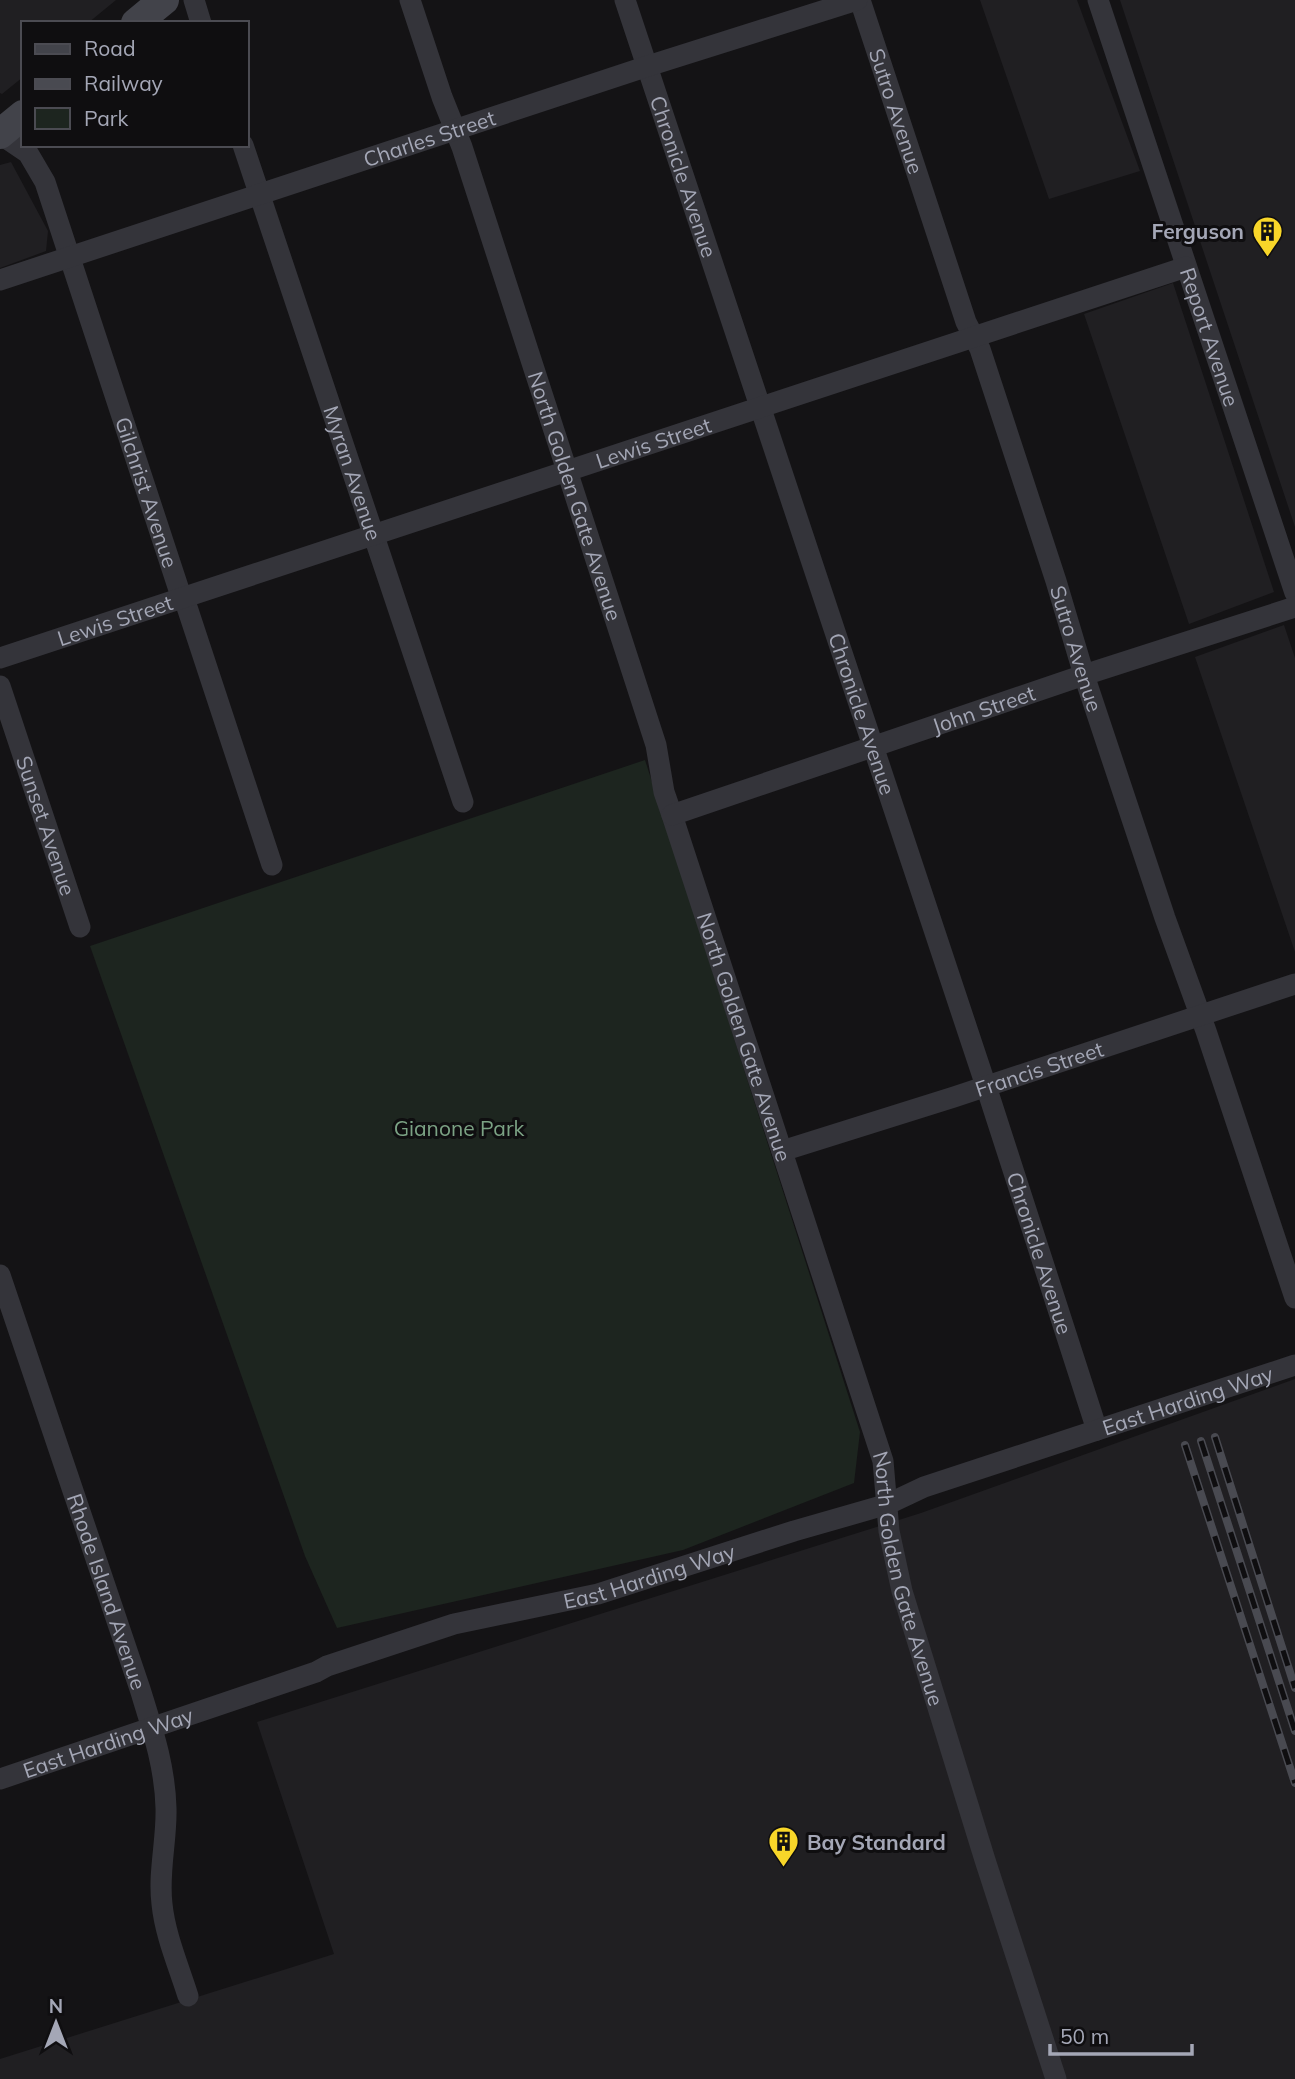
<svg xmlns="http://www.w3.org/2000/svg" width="1295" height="2079" font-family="Mulish,sans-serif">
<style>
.built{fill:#201f22}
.green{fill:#1d251f}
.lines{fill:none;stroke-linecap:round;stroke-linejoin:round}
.street{stroke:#34343a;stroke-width:21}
.secondary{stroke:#42434a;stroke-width:30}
.rail-casing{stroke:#494a51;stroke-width:8}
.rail{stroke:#0f0e10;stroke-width:5;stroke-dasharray:16;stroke-linecap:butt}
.labels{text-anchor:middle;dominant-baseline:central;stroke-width:6;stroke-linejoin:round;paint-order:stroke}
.street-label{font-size:21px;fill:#a4a7b6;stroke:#0f0e10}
.poi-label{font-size:21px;font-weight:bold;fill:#a4a7b6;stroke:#0f0e10;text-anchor:end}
.park-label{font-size:21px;fill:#7ba284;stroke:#0f0e10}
</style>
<rect width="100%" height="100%" fill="#141315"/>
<path class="built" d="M0 0H116L88 23H23V77L2 94 0 93Z
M980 0H1077L1140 171 1049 199Z
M1120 0H1295V527Z
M11 162 48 231 46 251 0 268V165Z
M1173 283 1274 592 1189 624 1084 314Z
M1284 625 1295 658V952L1195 657Z
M1295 1379V2079H0V2059L334 1954 257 1722 921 1513Z"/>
<path class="green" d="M645 760 860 1432 854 1483 683 1550 337 1628 305 1556 90 946Z"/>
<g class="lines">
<g class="street">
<path d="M194 0 201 23"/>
<path id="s1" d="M410 0 442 97 462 147 656 745 664 792 672 815 883 1461 889 1531 902 1591 985 1860 1056 2079"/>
<path id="s2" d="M625 0 986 1086 1097 1430"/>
<path id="s3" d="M860 0 966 322 980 349 1056 581 1084 675 1165 918 1206 1031 1295 1298"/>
<path id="s4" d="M1098 0 1295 593"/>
<path id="s5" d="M0 134 28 153 45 182 180 593 184 598 272 865"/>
<path id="s6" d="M243 145 463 802"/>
<path id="s7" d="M0 280 648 66 857 0"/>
<path id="s8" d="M0 658 1186 267"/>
<path id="s9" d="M0 686 80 927"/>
<path id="s10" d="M672 815 1084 675 1295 607"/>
<path id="s11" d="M782 1151 954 1097 1295 984"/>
<path id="s12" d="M0 1275 140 1689C152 1728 165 1766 166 1808 167 1840 158 1872 162 1904 165 1935 179 1967 188 1996"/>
<path id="s13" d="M0 1779 316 1672 327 1666 454 1624 598 1594 794 1531 888 1504 924 1487 1295 1365"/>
</g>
<path class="secondary" d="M136 23 164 0
M0 134 23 115"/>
<defs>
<path id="rail" d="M1215 1437 1295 1688
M1201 1441 1295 1731
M1185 1445 1295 1783"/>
</defs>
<use href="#rail" class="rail-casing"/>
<use href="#rail" class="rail"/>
</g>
<defs>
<symbol id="building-pin" viewBox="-11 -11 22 30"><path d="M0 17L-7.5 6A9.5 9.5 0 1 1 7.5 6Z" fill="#f8d629" stroke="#0f0e10"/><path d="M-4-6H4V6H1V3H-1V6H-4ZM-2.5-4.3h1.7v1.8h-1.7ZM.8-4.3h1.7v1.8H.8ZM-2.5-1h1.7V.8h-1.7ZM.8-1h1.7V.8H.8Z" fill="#111"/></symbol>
</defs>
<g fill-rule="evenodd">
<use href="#building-pin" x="1250" y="214" width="35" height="47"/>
<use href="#building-pin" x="766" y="1824" width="35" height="47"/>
</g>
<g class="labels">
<g class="street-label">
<text stroke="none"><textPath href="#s3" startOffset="117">Sutro Avenue</textPath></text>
<text stroke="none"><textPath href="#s7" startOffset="452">Charles Street</textPath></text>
<text stroke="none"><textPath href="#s2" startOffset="186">Chronicle Avenue</textPath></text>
<text stroke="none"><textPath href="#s4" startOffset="355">Report Avenue</textPath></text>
<text stroke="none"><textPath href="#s8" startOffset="688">Lewis Street</textPath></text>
<text stroke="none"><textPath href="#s6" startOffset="346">Myran Avenue</textPath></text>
<text stroke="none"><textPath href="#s5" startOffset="394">Gilchrist Avenue</textPath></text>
<text stroke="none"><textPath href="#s1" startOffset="523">North Golden Gate Avenue</textPath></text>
<text stroke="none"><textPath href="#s8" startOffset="121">Lewis Street</textPath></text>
<text stroke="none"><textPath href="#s3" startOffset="684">Sutro Avenue</textPath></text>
<text stroke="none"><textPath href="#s10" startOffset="329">John Street</textPath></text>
<text stroke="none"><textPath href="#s2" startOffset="752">Chronicle Avenue</textPath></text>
<text stroke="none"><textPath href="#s9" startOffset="147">Sunset Avenue</textPath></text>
<text stroke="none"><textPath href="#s1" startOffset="1090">North Golden Gate Avenue</textPath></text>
<text stroke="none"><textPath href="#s11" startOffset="270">Francis Street</textPath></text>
<text stroke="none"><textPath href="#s2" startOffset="1320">Chronicle Avenue</textPath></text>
<text stroke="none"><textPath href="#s13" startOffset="1248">East Harding Way</textPath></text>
<text stroke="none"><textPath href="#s13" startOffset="681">East Harding Way</textPath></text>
<text stroke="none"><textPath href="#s1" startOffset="1657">North Golden Gate Avenue</textPath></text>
<text stroke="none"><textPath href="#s12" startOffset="334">Rhode Island Avenue</textPath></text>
<text stroke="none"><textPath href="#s13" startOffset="114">East Harding Way</textPath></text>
</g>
<g class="poi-label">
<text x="1244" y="231">Ferguson</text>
<text x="807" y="1842" text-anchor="start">Bay Standard</text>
</g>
<g class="park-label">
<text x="459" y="1128">Gianone Park</text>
</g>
</g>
<rect x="21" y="21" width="228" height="126" fill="#0f0e10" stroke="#4b4b52" stroke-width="2"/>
<rect x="35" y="44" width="35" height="10" fill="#42434a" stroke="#4b4b52" stroke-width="2"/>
<text x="84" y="56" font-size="21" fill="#a4a7b6">Road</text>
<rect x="35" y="79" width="35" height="10" fill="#494a51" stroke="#4b4b52" stroke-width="2"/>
<text x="84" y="91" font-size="21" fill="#a4a7b6">Railway</text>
<rect x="35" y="108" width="35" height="21" fill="#1d251f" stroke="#4b4b52" stroke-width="2"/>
<text x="84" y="126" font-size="21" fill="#a4a7b6">Park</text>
<g transform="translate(56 2023)" stroke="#0f0e10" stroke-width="5" paint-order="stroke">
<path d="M0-5L12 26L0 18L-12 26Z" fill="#a4a7b6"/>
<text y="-10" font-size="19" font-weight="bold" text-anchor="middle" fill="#a4a7b6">N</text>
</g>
<path d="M1050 2044v10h142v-10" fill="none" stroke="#a4a7b6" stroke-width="3.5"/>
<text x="1060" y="2044" font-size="21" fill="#a4a7b6" stroke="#0f0e10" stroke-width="5" paint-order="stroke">50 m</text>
</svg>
